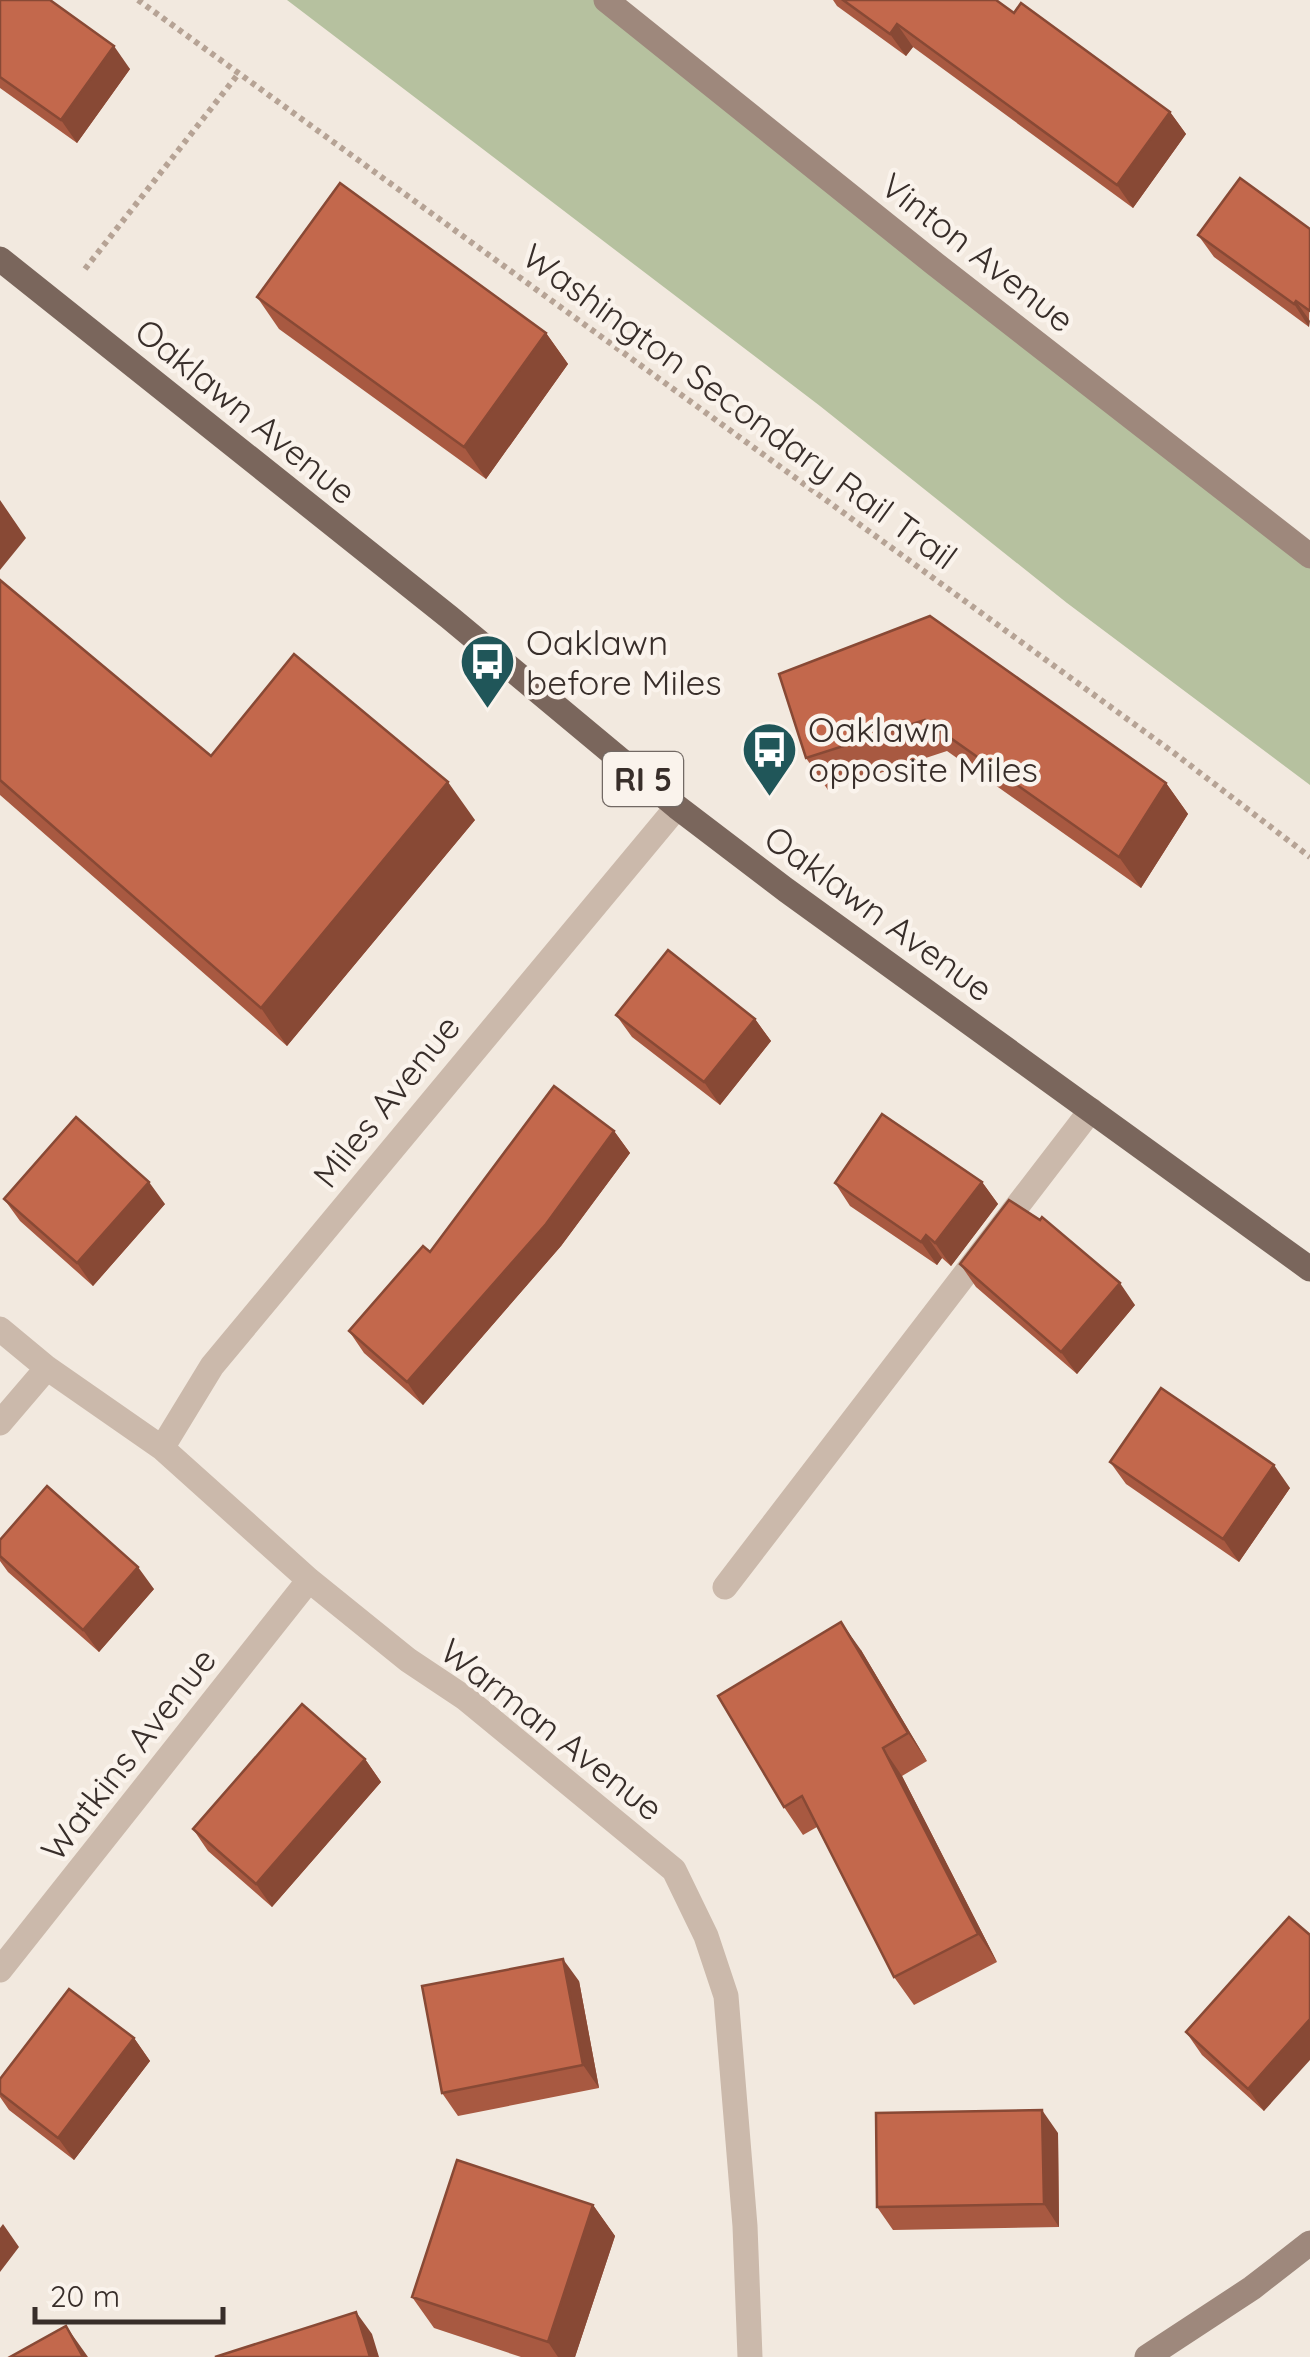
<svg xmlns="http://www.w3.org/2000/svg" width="1310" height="2357" font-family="Quicksand,sans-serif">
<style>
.green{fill:#b6c19f}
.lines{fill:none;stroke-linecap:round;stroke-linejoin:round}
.path{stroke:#b6a395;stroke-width:6;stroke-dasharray:5 5;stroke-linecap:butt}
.lane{stroke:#cbb9ab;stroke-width:25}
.street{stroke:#cbb9ab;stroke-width:25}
.secondary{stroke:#9e887c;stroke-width:25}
.primary{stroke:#7a665c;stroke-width:25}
.wall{fill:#a85941}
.shaded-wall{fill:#884935}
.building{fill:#c3684c;stroke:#884935;stroke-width:2.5}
.labels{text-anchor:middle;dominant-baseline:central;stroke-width:9;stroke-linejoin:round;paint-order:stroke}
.shield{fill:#faf3ec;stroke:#726964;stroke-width:2.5}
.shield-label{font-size:32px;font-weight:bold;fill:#382e2a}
.street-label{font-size:35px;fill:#382e2a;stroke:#faf3ec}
.poi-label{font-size:35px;fill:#382e2a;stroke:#faf3ec;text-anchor:start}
</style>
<rect width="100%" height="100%" fill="#f2e9df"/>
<path class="green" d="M287 0H600L1310 554V785L1067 603 820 406Z"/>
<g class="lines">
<path class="path" d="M138 0 1174 753 1310 857
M85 269 239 73"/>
<path class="lane" d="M725 1587 1091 1110"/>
<path class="street" d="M0 1329 47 1368 162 1448 309 1580 408 1660 465 1698 674 1870 706 1936 726 1996 745 2226 750 2357
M0 1423 47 1368
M162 1448 212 1366 677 807
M0 1970 309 1580"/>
<path class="secondary" d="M606 0 935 264 1310 556
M1147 2357 1252 2288 1310 2243"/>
<path class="primary" d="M0 259 449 617 677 807 786 890 1310 1269"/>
</g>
<path class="wall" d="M0 0 130 69 77 143 0 88Z
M833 0H996L1014 13 1170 112 1186 134 1133 208 913 47 906 56 837 6Z
M1310 229 1309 327 1214 257 1198 235Z
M257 297 546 333 568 364 486 479 279 329Z
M0 580 211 756 475 820 287 1046 0 795Z
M779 674 1166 783 1188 814 1141 888 947 751 828 790 806 758Z
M616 1015 755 1019 771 1041 720 1105 632 1037Z
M614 1131 630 1153 561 1246 423 1405 364 1353 349 1331 430 1252Z
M982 1182 998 1204 951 1266 942 1258 937 1265 850 1206 835 1183Z
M4 1199 165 1204 93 1286 20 1221Z
M960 1264 1135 1305 1077 1374 976 1287Z
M1110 1462 1290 1488 1239 1562 1126 1484Z
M0 1540 154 1589 99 1652 8 1572 0 1561Z
M861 1650 927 1761 902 1776 997 1962 914 2005 894 1977 817 1827 803 1835 784 1807Z
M365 1759 381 1782 272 1907 208 1851 193 1829Z
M1310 1935 1264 2111 1202 2055 1186 2032Z
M579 1981 599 2088 458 2116 442 2093Z
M134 2038 150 2061 74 2160 9 2110 0 2097V2079Z
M1058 2133 1059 2227 893 2230 877 2207Z
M593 2205 615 2236 575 2357H521L434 2328 412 2297Z"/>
<path class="shaded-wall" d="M897 24 913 47 906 56 890 34Z
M114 46 130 69 77 143 61 120Z
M1170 112 1186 134 1133 208 1117 185Z
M1296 301 1310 321 1309 327 1294 304Z
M546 333 568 364 486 479 464 447Z
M0 500 26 538 0 570Z
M448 782 475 820 287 1046 261 1008Z
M1166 783 1188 814 1141 888 1119 857Z
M755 1019 771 1041 720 1105 704 1082Z
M614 1131 630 1153 561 1246 423 1405 407 1382Z
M149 1182 165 1204 93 1286 77 1263Z
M982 1182 998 1204 951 1266 935 1243Z
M926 1235 942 1258 937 1265 921 1242Z
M1120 1283 1135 1305 1077 1374 1061 1352Z
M1274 1465 1290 1488 1239 1562 1223 1539Z
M138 1567 154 1589 99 1652 83 1630Z
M841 1622 861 1650 927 1761 908 1733Z
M883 1748 902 1776 997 1962 978 1934Z
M365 1759 381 1782 272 1907 256 1884Z
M563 1959 579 1981 599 2088 583 2065Z
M1310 2019V2060L1264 2111 1248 2089Z
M134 2038 150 2061 74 2160 58 2138Z
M1042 2110 1058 2133 1059 2227 1044 2204Z
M593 2205 615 2236 575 2357H558L548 2342Z
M3 2224 19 2247 0 2272V2228Z
M356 2312 372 2334 379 2357H370Z
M66 2326 88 2357H83Z"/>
<path class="building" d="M0 0H50L114 46 61 120 0 77Z
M843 0H996L1014 13 1021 3 1170 112 1117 185 897 24 890 34Z
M1240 178 1310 229V311L1296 301 1294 304 1198 235Z
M340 183 546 333 464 447 257 297Z
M0 580 211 756 294 654 448 782 261 1008 0 780Z
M930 616 1166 783 1119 857 925 720 806 758 779 674Z
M668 950 755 1019 704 1082 616 1015Z
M554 1086 614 1131 546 1224 407 1382 349 1331 423 1246 430 1252Z
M882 1114 982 1182 935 1243 926 1235 921 1242 835 1183Z
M76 1117 149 1182 77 1263 4 1199Z
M1009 1200 1040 1220 1042 1217 1120 1283 1061 1352 960 1264Z
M1161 1388 1274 1465 1223 1539 1110 1462Z
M47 1486 138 1567 83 1630 0 1556V1540Z
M841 1622 908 1733 883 1748 978 1934 894 1977 802 1796 784 1807 718 1696Z
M302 1704 365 1759 256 1884 193 1829Z
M1289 1917 1310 1935V2019L1248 2089 1186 2032Z
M563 1959 583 2065 442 2093 422 1986Z
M69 1989 134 2038 58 2138 0 2093V2079Z
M1042 2110 1044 2204 877 2207 876 2113Z
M457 2160 593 2205 548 2342 412 2297Z
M356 2312 370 2357H215Z
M66 2326 83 2357H10Z"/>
<defs>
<symbol id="bus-pin" viewBox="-11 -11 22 30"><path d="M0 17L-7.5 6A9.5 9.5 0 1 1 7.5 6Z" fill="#205659" stroke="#faf3ec"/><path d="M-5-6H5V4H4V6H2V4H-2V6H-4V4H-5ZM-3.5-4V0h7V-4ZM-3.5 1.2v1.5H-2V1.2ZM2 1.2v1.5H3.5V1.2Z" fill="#fff"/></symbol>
</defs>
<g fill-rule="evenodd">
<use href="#bus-pin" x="456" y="630" width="63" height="86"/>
<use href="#bus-pin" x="738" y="718" width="63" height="86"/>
</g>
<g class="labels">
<rect class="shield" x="603" y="752" width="80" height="54" rx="8"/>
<g class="shield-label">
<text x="643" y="779">RI 5</text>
</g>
<g class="street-label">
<text transform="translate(978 252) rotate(38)">Vinton Avenue</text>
<text transform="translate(740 406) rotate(36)">Washington Secondary Rail Trail</text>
<text transform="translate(246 411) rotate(39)">Oaklawn Avenue</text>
<text transform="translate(879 913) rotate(36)">Oaklawn Avenue</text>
<text transform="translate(386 1101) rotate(-51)">Miles Avenue</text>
<text transform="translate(552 1729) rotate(38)">Warman Avenue</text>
<text transform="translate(128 1754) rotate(-52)">Watkins Avenue</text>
</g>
<g class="poi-label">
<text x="526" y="642">Oaklawn<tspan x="526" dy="40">before Miles</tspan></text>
<text x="808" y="729">Oaklawn<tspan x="808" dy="40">opposite Miles</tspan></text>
</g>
</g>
<path d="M35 2307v15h188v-15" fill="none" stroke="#382e2a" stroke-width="5"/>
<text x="50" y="2307" font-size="30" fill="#382e2a" stroke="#faf3ec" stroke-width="8" paint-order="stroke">20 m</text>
</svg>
